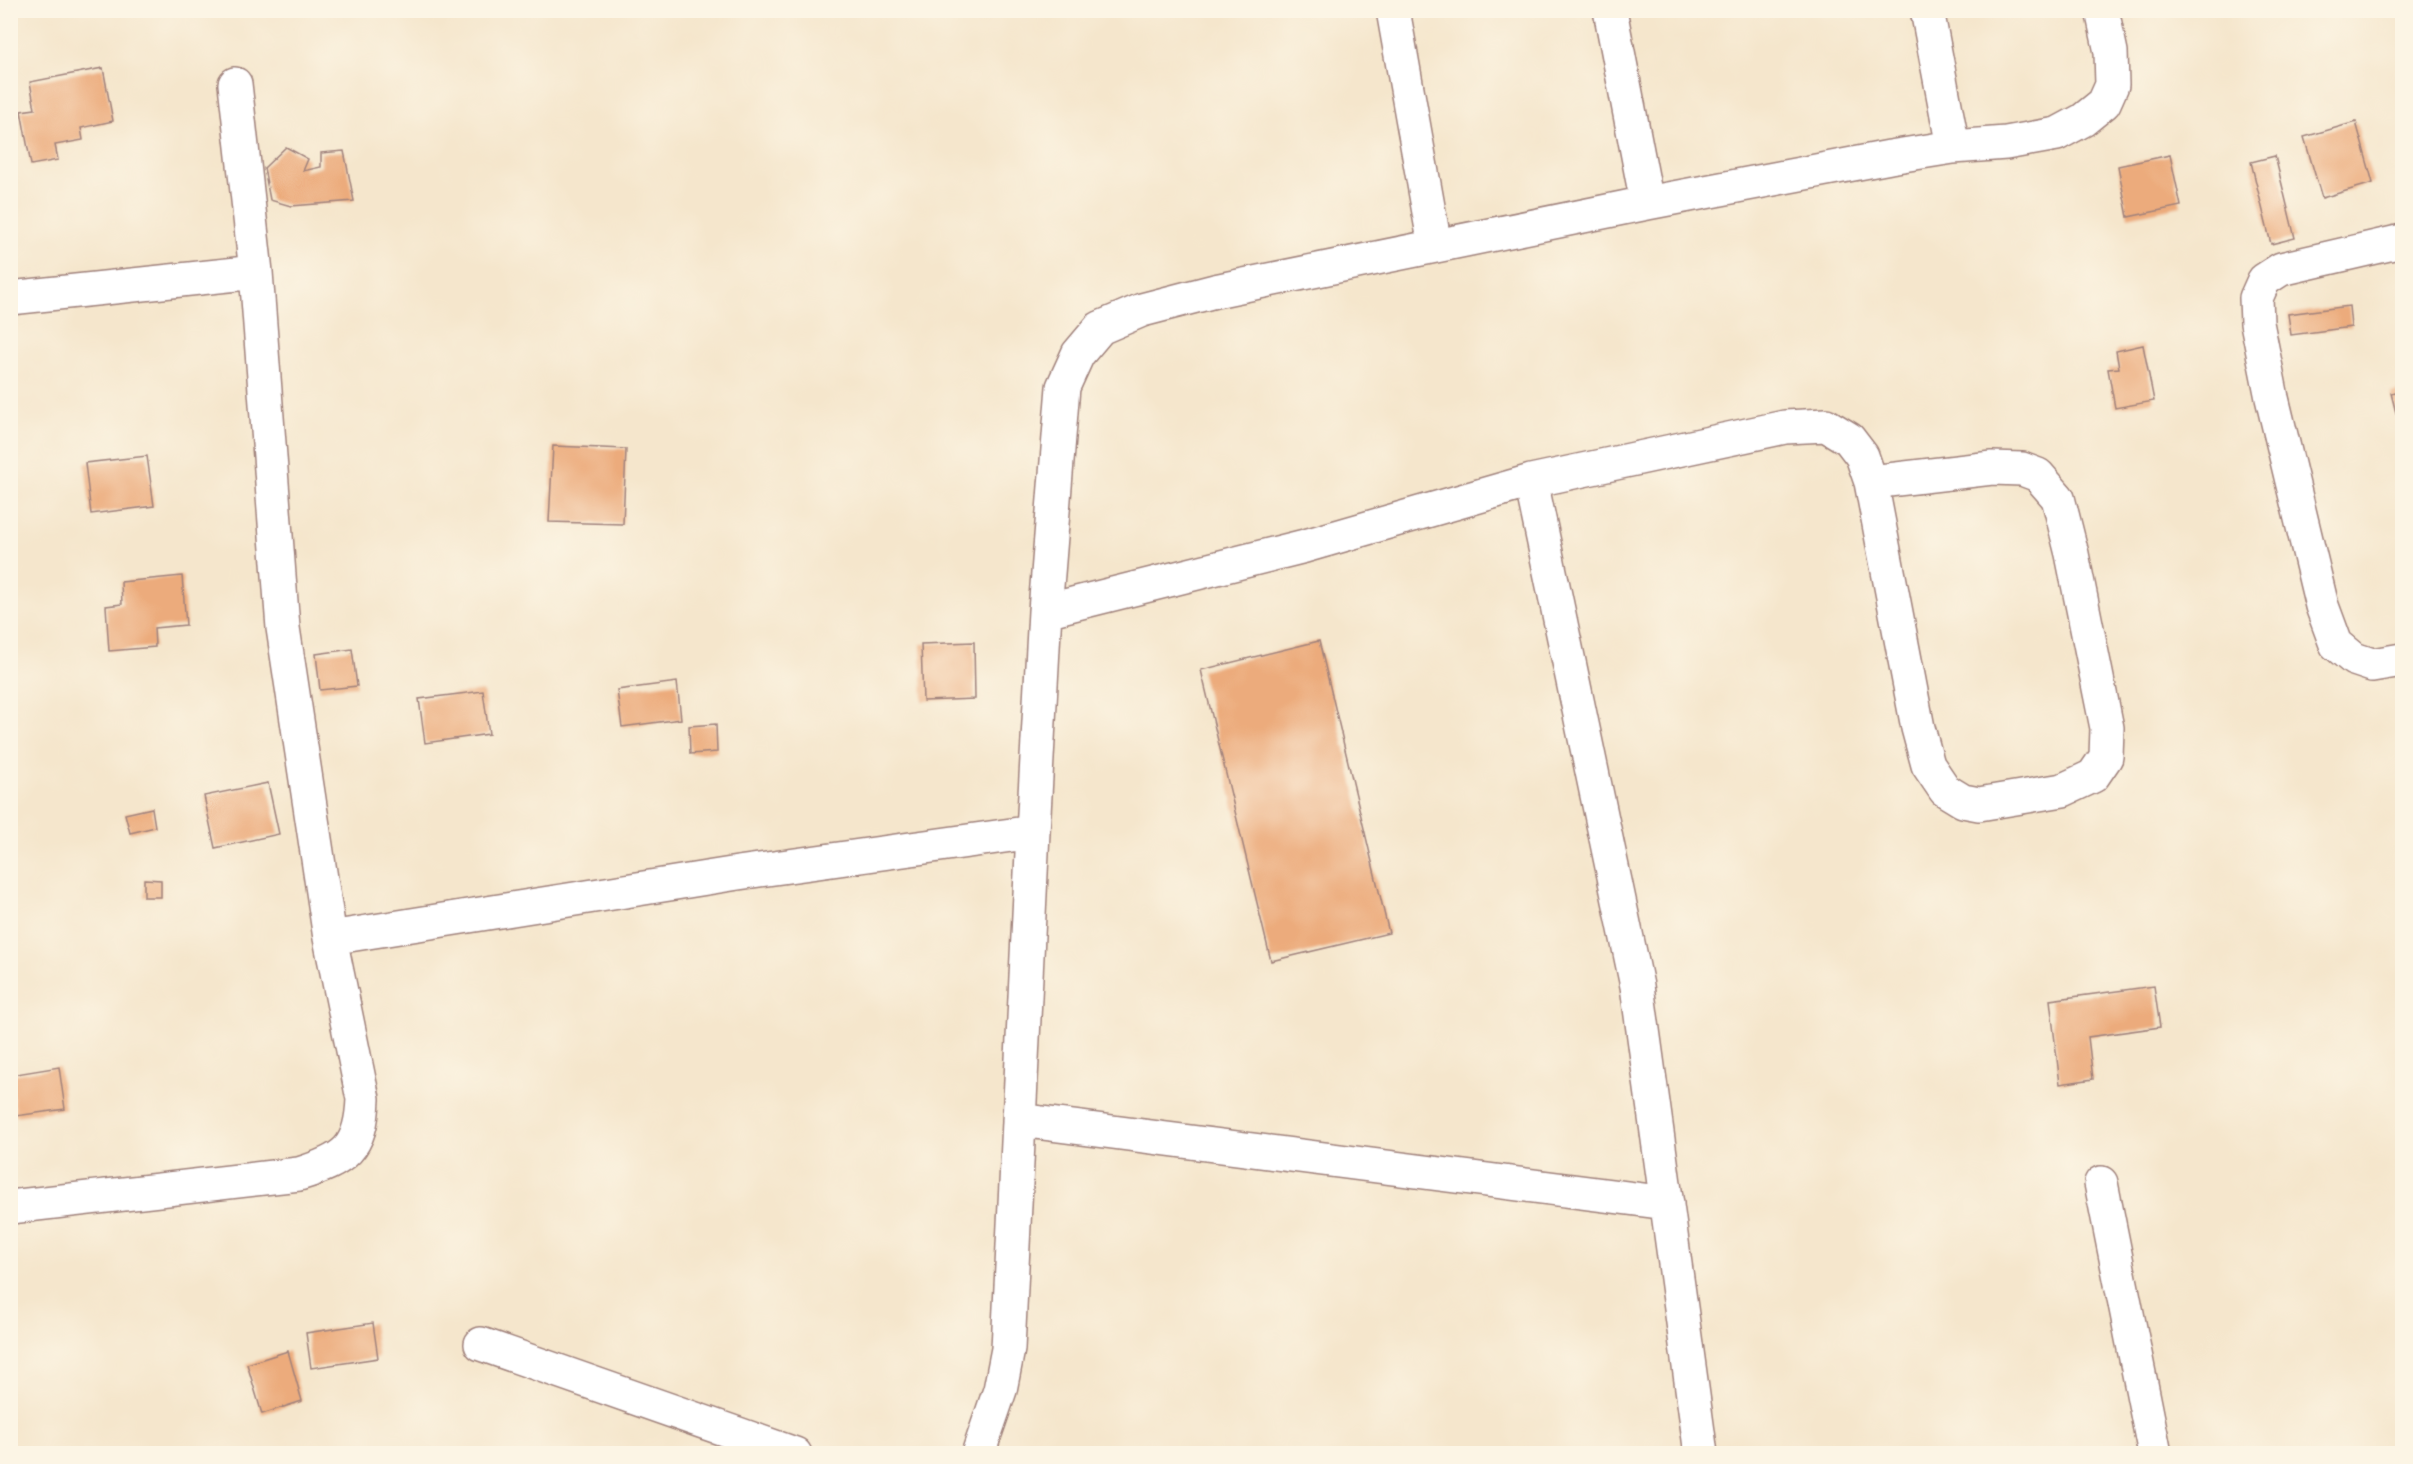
<svg xmlns="http://www.w3.org/2000/svg" width="2413" height="1464" font-family="'Sorts Mill Goudy',serif">
<style>
.building{fill:#ecab7c}
.lines{fill:none;stroke-linecap:round;stroke-linejoin:round}
.street-casing{stroke:#a0827c;stroke-width:36}
.street{stroke:#fff;stroke-width:33}
</style>
<rect width="100%" height="100%" fill="#fcf5e5"/>
<filter id="ink" filterUnits="userSpaceOnUse"><feTurbulence type="fractalNoise" baseFrequency=".0167" numOctaves="2"/><feDisplacementMap in="SourceGraphic" scale="12" xChannelSelector="R" yChannelSelector="G"/><feConvolveMatrix kernelMatrix="1 2 1 2 8 2 1 2 1" color-interpolation-filters="sRGB"/></filter>
<filter id="wash" filterUnits="userSpaceOnUse"><feTurbulence type="fractalNoise" baseFrequency=".008" numOctaves="4" result="noise"/><feDisplacementMap in="SourceGraphic" scale="24" xChannelSelector="R" yChannelSelector="G"/><feGaussianBlur stdDeviation="1.35" result="paint"/><feColorMatrix in="noise" values="0 0 0 0 0 0 0 0 0 0 0 0 0 0 0 0 0 1.4 0 .05"/><feComposite in="paint" operator="in"/></filter>
<g filter="url(#wash)">
<rect width="100%" height="100%" fill="#f5e6cc"/>
<g id="blocks">
<path class="building" d="M103 68 113 121 81 128 83 140 55 145 58 160 31 165 21 111 35 109 30 82Z
M2356 122 2373 183 2322 198 2304 137Z
M286 147 308 159 303 171 321 167V153L344 151 354 201 291 206 270 200 264 168Z
M2170 155 2181 206 2128 217 2118 166Z
M2275 156 2295 238 2271 244 2251 162Z
M2349 306 2351 327 2291 335 2288 314Z
M2143 345 2154 401 2115 408 2108 369 2119 368 2116 351Z
M2402 390V412L2396 413 2391 393Z
M553 446 626 449 623 524 549 522Z
M147 456 154 506 91 514 85 463Z
M182 576 186 625 154 628 155 647 109 651 106 606 122 604 121 582Z
M1319 641 1389 933 1271 961 1201 670Z
M974 642 975 699 923 701 921 644Z
M352 649 357 686 320 690 316 654Z
M677 682 681 719 622 727 617 690Z
M483 691 489 734 425 743 419 699Z
M716 724 717 752 690 754 689 726Z
M268 783 279 834 215 848 204 796Z
M152 808 155 827 130 833 125 814Z
M144 879 161 880V897H144Z
M2154 986 2160 1027 2088 1037 2093 1079 2060 1084 2050 1000Z
M59 1067 65 1109 16 1116 10 1075Z
M373 1323 378 1358 311 1368 306 1333Z
M288 1351 302 1401 262 1414 247 1364Z"/>
</g>
</g>
<g filter="url(#ink)">
<use href="#blocks" fill-opacity="0" stroke="#a0827c" stroke-width="1.5"/>
<g class="lines">
<defs>
<path id="street" d="M1393 10 1435 246
M1610 10 1647 203 1890 157 1953 147 1927 10
M1953 147 2006 143 2057 134 2083 120 2104 103 2112 85 2111 52 2102 10
M2402 241 2281 269 2264 280 2256 298 2257 323 2272 398 2322 606 2336 644 2354 659 2372 665 2402 660
M10 298 256 272 235 84
M1531 481 1785 427 1826 425 1849 439 1862 456 1871 482 1918 728 1928 765 1945 790 1963 801 1979 804 2063 790 2093 776 2106 757 2107 728 2072 554 2058 498 2038 475 2022 469 1992 468 1871 482
M1045 611 1305 546 1531 481 1637 986 1701 1454
M330 938 738 873 1033 832 1045 611 1063 387 1078 354 1100 328 1142 310 1215 291 1647 203
M1019 1120 1667 1203
M2101 1183 2155 1454
M10 1207 299 1174C345 1160 361 1149 363 1099L330 938 283 628 256 272
M481 1344 795 1454
M978 1454 1000 1390 1008 1349 1033 832"/>
</defs>
<use href="#street" class="street-casing"/>
<use href="#street" class="street"/>
</g>
</g>
<rect width="2413" height="1464" fill="none" stroke="#fcf5e5" stroke-width="36"/>
</svg>
